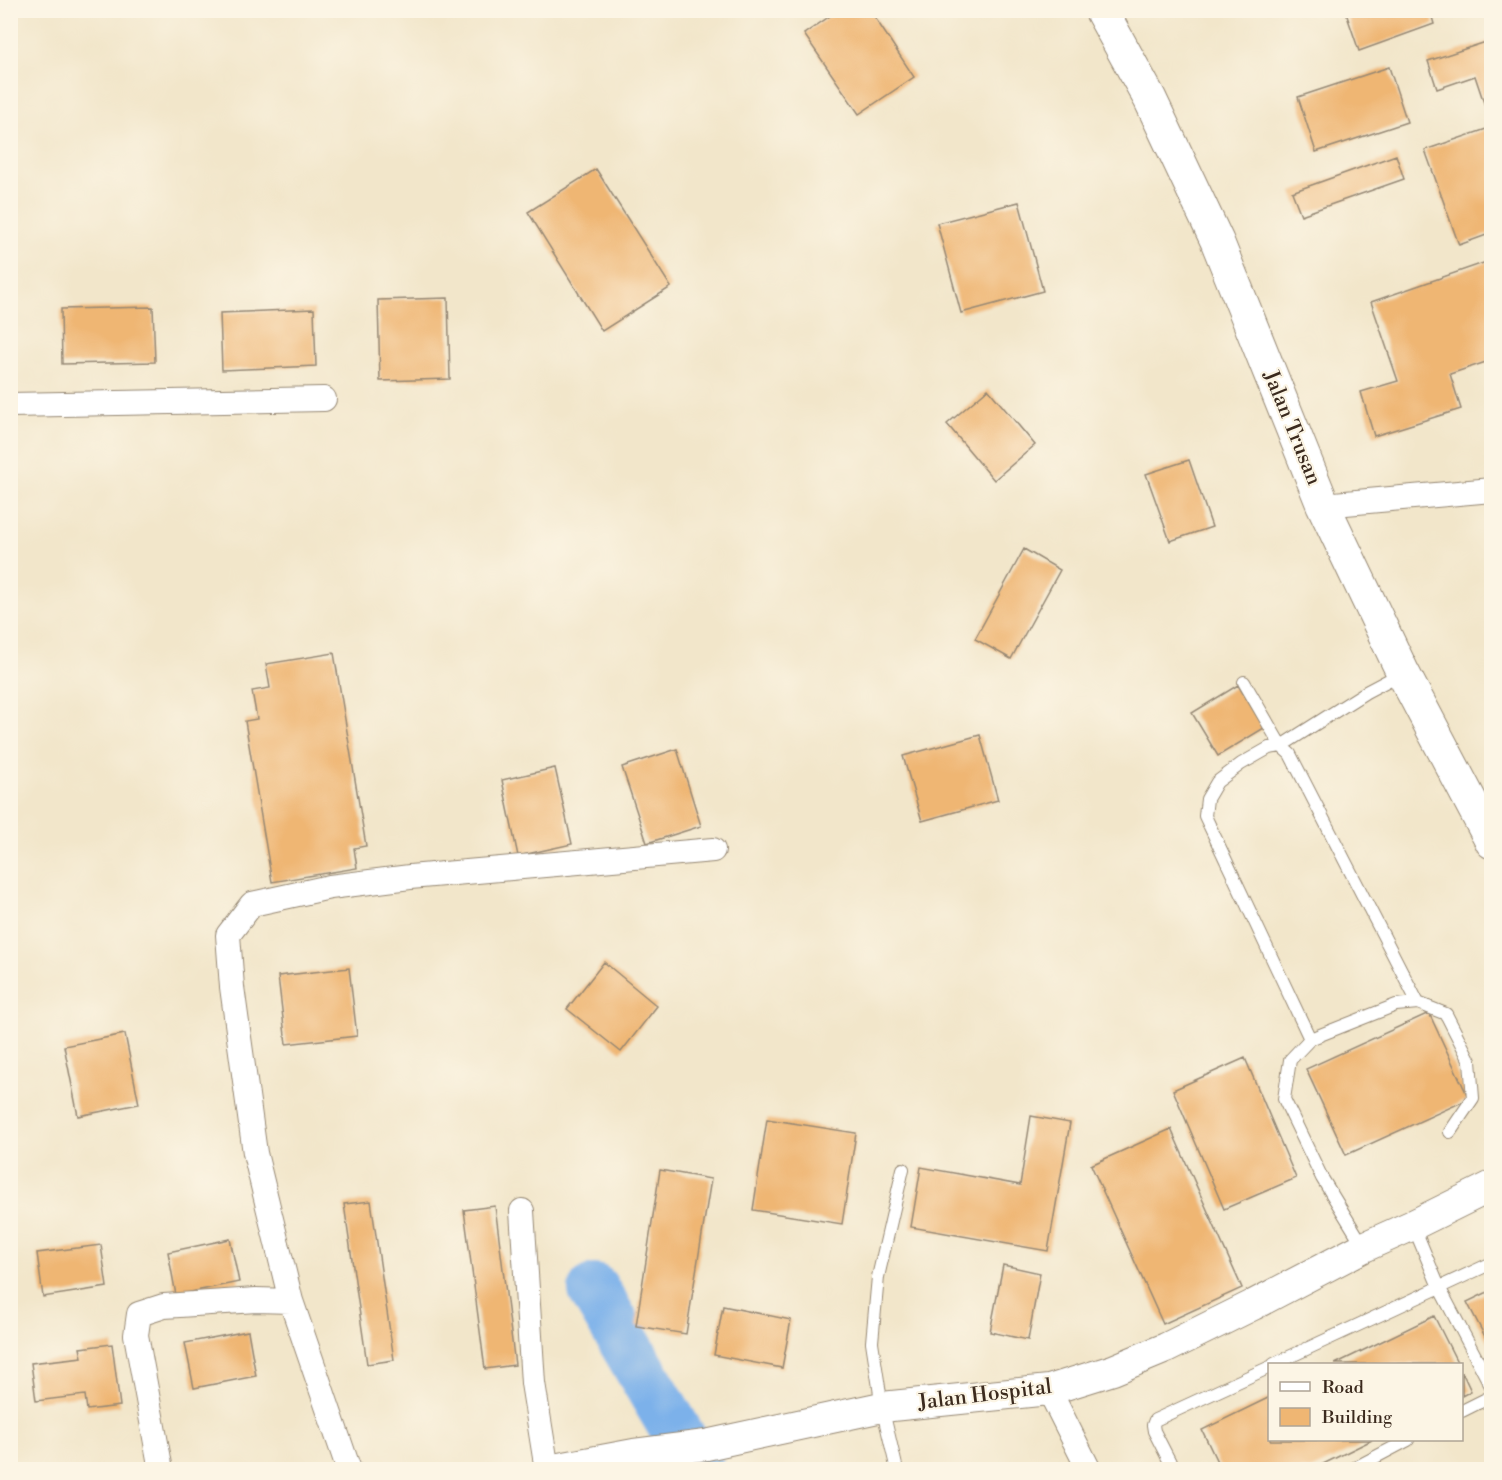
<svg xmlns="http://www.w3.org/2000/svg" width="1502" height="1480" font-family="'Libre Bodoni',serif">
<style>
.water{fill:#7bb1ea;stroke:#5b6e84;stroke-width:1.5}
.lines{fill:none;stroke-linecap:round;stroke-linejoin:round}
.river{stroke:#7bb1ea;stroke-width:52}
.building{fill:#efb673}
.service-casing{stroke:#968874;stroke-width:14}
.minor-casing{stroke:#968874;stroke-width:26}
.tertiary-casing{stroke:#968874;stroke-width:32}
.primary-casing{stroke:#968874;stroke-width:35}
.service{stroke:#fff;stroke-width:12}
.minor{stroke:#fff;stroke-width:24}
.tertiary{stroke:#fff;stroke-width:30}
.primary{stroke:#fff;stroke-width:33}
.labels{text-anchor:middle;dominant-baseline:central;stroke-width:4.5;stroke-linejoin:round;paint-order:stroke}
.street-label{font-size:21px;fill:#3b2a1e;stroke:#fcf5e5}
</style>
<rect width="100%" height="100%" fill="#fcf5e5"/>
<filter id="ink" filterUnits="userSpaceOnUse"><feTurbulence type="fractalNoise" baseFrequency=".0167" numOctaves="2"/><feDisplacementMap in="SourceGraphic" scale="12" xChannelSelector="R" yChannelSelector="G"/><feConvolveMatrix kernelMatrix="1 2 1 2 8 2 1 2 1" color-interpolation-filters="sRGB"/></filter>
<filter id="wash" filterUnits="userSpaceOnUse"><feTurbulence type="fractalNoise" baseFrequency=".008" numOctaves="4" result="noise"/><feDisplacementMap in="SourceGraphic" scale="24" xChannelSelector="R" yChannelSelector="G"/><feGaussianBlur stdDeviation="1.35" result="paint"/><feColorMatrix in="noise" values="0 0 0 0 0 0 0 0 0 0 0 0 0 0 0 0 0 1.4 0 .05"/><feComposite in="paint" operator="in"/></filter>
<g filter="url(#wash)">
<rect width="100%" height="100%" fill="#f2e6ca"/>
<path class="water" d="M711 1462 715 1469 682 1470V1468Z"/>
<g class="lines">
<path class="river" d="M594 1290 699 1470"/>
</g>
<g id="blocks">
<path class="building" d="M839 10H870L914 77 859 114 804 34Z
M1345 10H1430L1434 24 1359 51Z
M1492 40V111L1487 112 1475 76 1437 89 1428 61Z
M1389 67 1407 122 1316 152 1298 97Z
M1492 127V233L1459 245 1425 150Z
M1396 155 1404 179 1301 215 1292 192Z
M596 169 671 287 602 331 528 212Z
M1019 202 1043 291 961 313 937 223Z
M1492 260V360L1450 374 1461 409 1374 436 1361 392 1398 381 1371 302Z
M448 298 450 379 380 381 378 300Z
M153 307 155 362 62 364 61 309Z
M314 309 316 366 222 370 220 313Z
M988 389 1035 445 994 480 947 424Z
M1189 460 1212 527 1170 541 1146 474Z
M1024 549 1060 570 1011 659 975 639Z
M334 653 366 846 354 848 357 868 272 882 245 721 257 719 252 691 270 688 266 664Z
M1238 685 1264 728 1218 756 1192 713Z
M980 735 998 800 922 821 903 756Z
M677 749 701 826 647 843 622 767Z
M555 768 572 844 518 856 502 780Z
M604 962 657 1006 621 1052 567 1009Z
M349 968 357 1036 286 1044 278 976Z
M1429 1013 1469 1099 1346 1155 1306 1069Z
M125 1034 139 1104 78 1116 64 1046Z
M1245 1058 1296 1178 1224 1209 1173 1090Z
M1031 1116 1070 1123 1048 1251 911 1227 921 1167 1020 1185Z
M767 1119 856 1133 842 1224 753 1210Z
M1171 1129 1242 1288 1163 1324 1091 1165Z
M660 1170 711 1179 686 1334 636 1326Z
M371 1201 394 1360 367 1364 344 1204Z
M495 1206 515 1365 485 1369 464 1210Z
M230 1239 239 1282 176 1295 168 1252Z
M101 1245 107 1287 43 1297 37 1253Z
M1003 1265 1040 1273 1028 1340 990 1332Z
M1492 1290V1350L1467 1302Z
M723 1306 791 1320 782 1368 714 1355Z
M1434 1316 1458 1364H1335Z
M248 1331 256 1376 194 1388 185 1343Z
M112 1344 120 1406 87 1410 85 1395 36 1401 31 1363 82 1357 80 1348Z
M1462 1372 1471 1391 1462 1396Z
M1270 1397V1440H1372L1311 1470H1221L1202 1430Z"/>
</g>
</g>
<g filter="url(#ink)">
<use href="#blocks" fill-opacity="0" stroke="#968874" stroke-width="1.5"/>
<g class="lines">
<defs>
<path id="service" d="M1244 682 1281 746 1366 692 1402 673
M1310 1039 1205 816 1207 799 1217 782 1241 764 1269 748 1281 746 1290 754 1418 1003
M1413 1225 1439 1287 1492 1388
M1364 1247 1322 1178 1284 1099 1290 1060 1310 1039 1396 1005 1418 1003 1446 1014 1470 1061 1473 1098 1450 1132
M1274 1364 1492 1263
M1462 1411 1492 1396
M897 1470 882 1407 872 1342 878 1277 903 1169
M1174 1470 1154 1431 1153 1425 1155 1420 1270 1367
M1351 1470 1408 1440"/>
<path id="minor" d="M10 405 324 399
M1323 505 1492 490
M522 1211 533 1383 547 1470
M1049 1390 1089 1470
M161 1470 136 1335 139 1314 164 1306 256 1300 291 1301
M349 1470 291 1301 255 1153 232 987 228 935 252 904 330 887 410 877 713 850"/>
<path id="tertiary" d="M548 1470 634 1454 706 1445 882 1407 1049 1390 1113 1370 1166 1348 1253 1305 1364 1247 1413 1225 1492 1186"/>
<path id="primary" d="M1101 10 1150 99 1217 241 1323 505 1403 673 1492 842"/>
</defs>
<use href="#service" class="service-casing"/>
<use href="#minor" class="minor-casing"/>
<use href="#tertiary" class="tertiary-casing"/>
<use href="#primary" class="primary-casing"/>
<use href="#service" class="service"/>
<use href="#minor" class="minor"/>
<use href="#tertiary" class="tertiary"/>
<use href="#primary" class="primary"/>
</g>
</g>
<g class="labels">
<g class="street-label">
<text transform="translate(1292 428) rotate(68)">Jalan Trusan</text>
<text transform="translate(985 1395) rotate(-7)">Jalan Hospital</text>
</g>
</g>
<rect width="1502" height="1480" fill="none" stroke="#fcf5e5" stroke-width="36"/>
<rect x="1268" y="1363" width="195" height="78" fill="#fcf5e5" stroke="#afa495" stroke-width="1.5"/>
<rect x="1280" y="1382" width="30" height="9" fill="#ffffff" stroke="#afa495" stroke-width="1.5"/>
<text x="1322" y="1393" font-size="18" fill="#3b2a1e">Road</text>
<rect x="1280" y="1408" width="30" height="18" fill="#efb673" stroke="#afa495" stroke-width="1.5"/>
<text x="1322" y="1423" font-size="18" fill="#3b2a1e">Building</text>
</svg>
